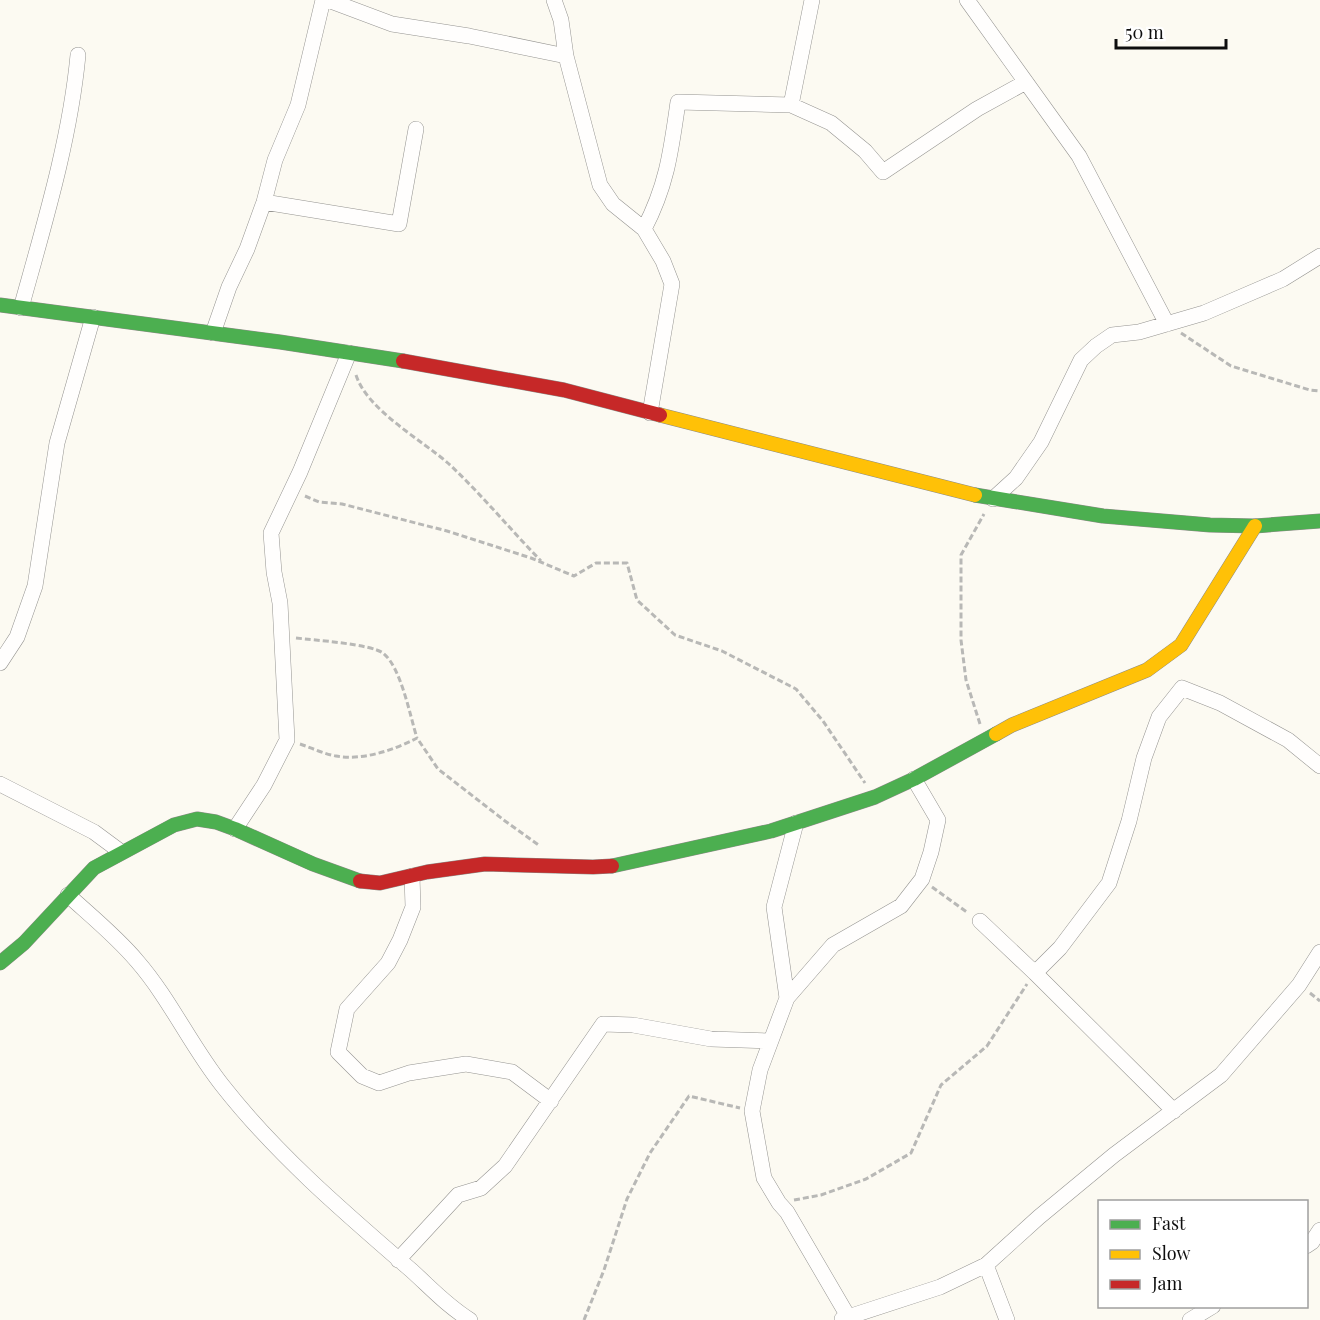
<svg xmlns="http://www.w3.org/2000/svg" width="1320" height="1320" font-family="'Playfair Display',serif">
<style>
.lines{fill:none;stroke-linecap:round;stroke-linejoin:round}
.street-casing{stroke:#959491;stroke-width:16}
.fast-casing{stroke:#8c8b87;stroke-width:15}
.slow-casing{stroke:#8c8b87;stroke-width:15}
.jam-casing{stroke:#8c8b87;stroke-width:15}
.path{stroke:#b8b8b6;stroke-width:3;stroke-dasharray:6 3;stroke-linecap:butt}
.street{stroke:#fffefd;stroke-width:15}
.fast{stroke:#4caf50;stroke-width:14}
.slow{stroke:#ffc107;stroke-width:14}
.jam{stroke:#c62828;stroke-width:14}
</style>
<rect width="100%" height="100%" fill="#fcfaf2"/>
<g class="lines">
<defs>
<path id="street" d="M328 0 392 24 469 36 566 56
M554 0 561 20 566 56 600 185 613 204 644 229 663 261 672 284 650 413
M967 0 1079 156 1167 324
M791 105 812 0
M264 202 399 224 416 129
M644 229C667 185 671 151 678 102L791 105 831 123 865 151 883 172 977 109 1026 82
M21 308C44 225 70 140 78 55
M213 333 229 287 247 249 264 202 275 160 298 105 323 0
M993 499 1016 478 1041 442 1081 360 1096 346 1112 335 1139 332 1204 313 1283 279 1320 256
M0 663 17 637 35 586 57 443 93 317
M0 784 94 832 121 852
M235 829 264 785 287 740 280 603 274 572 271 533 300 472 349 353
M412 876 413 907 400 940 388 963 347 1009 338 1052 362 1076 379 1083 409 1073 466 1064 512 1072 551 1101
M68 895C91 916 117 937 137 961 170 999 191 1046 222 1085 276 1154 345 1213 411 1270 431 1288 446 1305 470 1320
M980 921 1035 973 1174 1111
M1035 973 1060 948 1109 883 1129 821 1144 758 1159 717 1182 688 1220 703 1288 740 1320 766
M787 998 774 907 796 823
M1306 1246 1312 1242 1320 1230
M398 1260 458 1195 481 1188 505 1166 603 1024 633 1025 711 1039 770 1041
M986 1265 1007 1320
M849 1318 787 1212 779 1203 764 1178 752 1111 760 1070 787 998 833 945 901 906 922 879 931 852 938 820 914 779
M842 1319 940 1287 986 1265 1039 1217 1114 1155 1221 1075 1299 985 1320 952
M1190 1320 1213 1306"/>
<path id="fast" d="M0 305 280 342 403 361
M975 495 1103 516 1210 525 1255 526 1320 521
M612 866 771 831 875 797 914 779 996 734
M0 963 24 943 94 868 174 825 197 819 216 822 235 829 313 864 360 881"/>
<path id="slow" d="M660 415 975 495
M996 734 1012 725 1147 670 1181 645 1255 526"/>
<path id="jam" d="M403 361 564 390 660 415
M360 881 380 883 427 872 485 864 593 867 612 866"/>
</defs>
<use href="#street" class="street-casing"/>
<use href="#fast" class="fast-casing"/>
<use href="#slow" class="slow-casing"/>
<use href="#jam" class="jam-casing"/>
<path class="path" d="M1181 333 1231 366 1310 390 1320 391
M356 375C367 410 422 440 449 464 481 494 510 529 541 561
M305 496 319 502 342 504 447 531 531 558 574 576 596 563H627L637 600 675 635 722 651 796 689 823 721 865 783
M296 638C313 640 371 644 383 653 401 667 410 716 417 738
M980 724 966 680 961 640V555L984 514
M300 744C312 748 324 754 336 756 362 761 394 750 417 738L438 769 505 821 540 846
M932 887 968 913
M1310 993 1320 1001
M794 1200 821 1195 866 1179 911 1153 941 1085 987 1046 1027 984
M584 1320 604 1270 627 1199 650 1153 689 1096 740 1108"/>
<use href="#street" class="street"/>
<use href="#fast" class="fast"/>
<use href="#slow" class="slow"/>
<use href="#jam" class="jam"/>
</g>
<rect x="1098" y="1200" width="210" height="108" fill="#ffffff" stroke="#9f9f9f" stroke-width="1.5"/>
<rect x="1110" y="1220" width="30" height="9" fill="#4caf50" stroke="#9f9f9f" stroke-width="1.5"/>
<text x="1152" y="1230" font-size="18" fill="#0e0e0e">Fast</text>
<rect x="1110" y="1250" width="30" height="9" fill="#ffc107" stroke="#9f9f9f" stroke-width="1.5"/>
<text x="1152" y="1260" font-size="18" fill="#0e0e0e">Slow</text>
<rect x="1110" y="1280" width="30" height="9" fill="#c62828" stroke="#9f9f9f" stroke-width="1.5"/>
<text x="1152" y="1290" font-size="18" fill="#0e0e0e">Jam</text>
<path d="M1116 39v9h110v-9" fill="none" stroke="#0e0e0e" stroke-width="3"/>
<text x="1125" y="39" font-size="18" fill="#0e0e0e" stroke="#ffffff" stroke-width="4.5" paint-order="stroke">50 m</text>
</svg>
